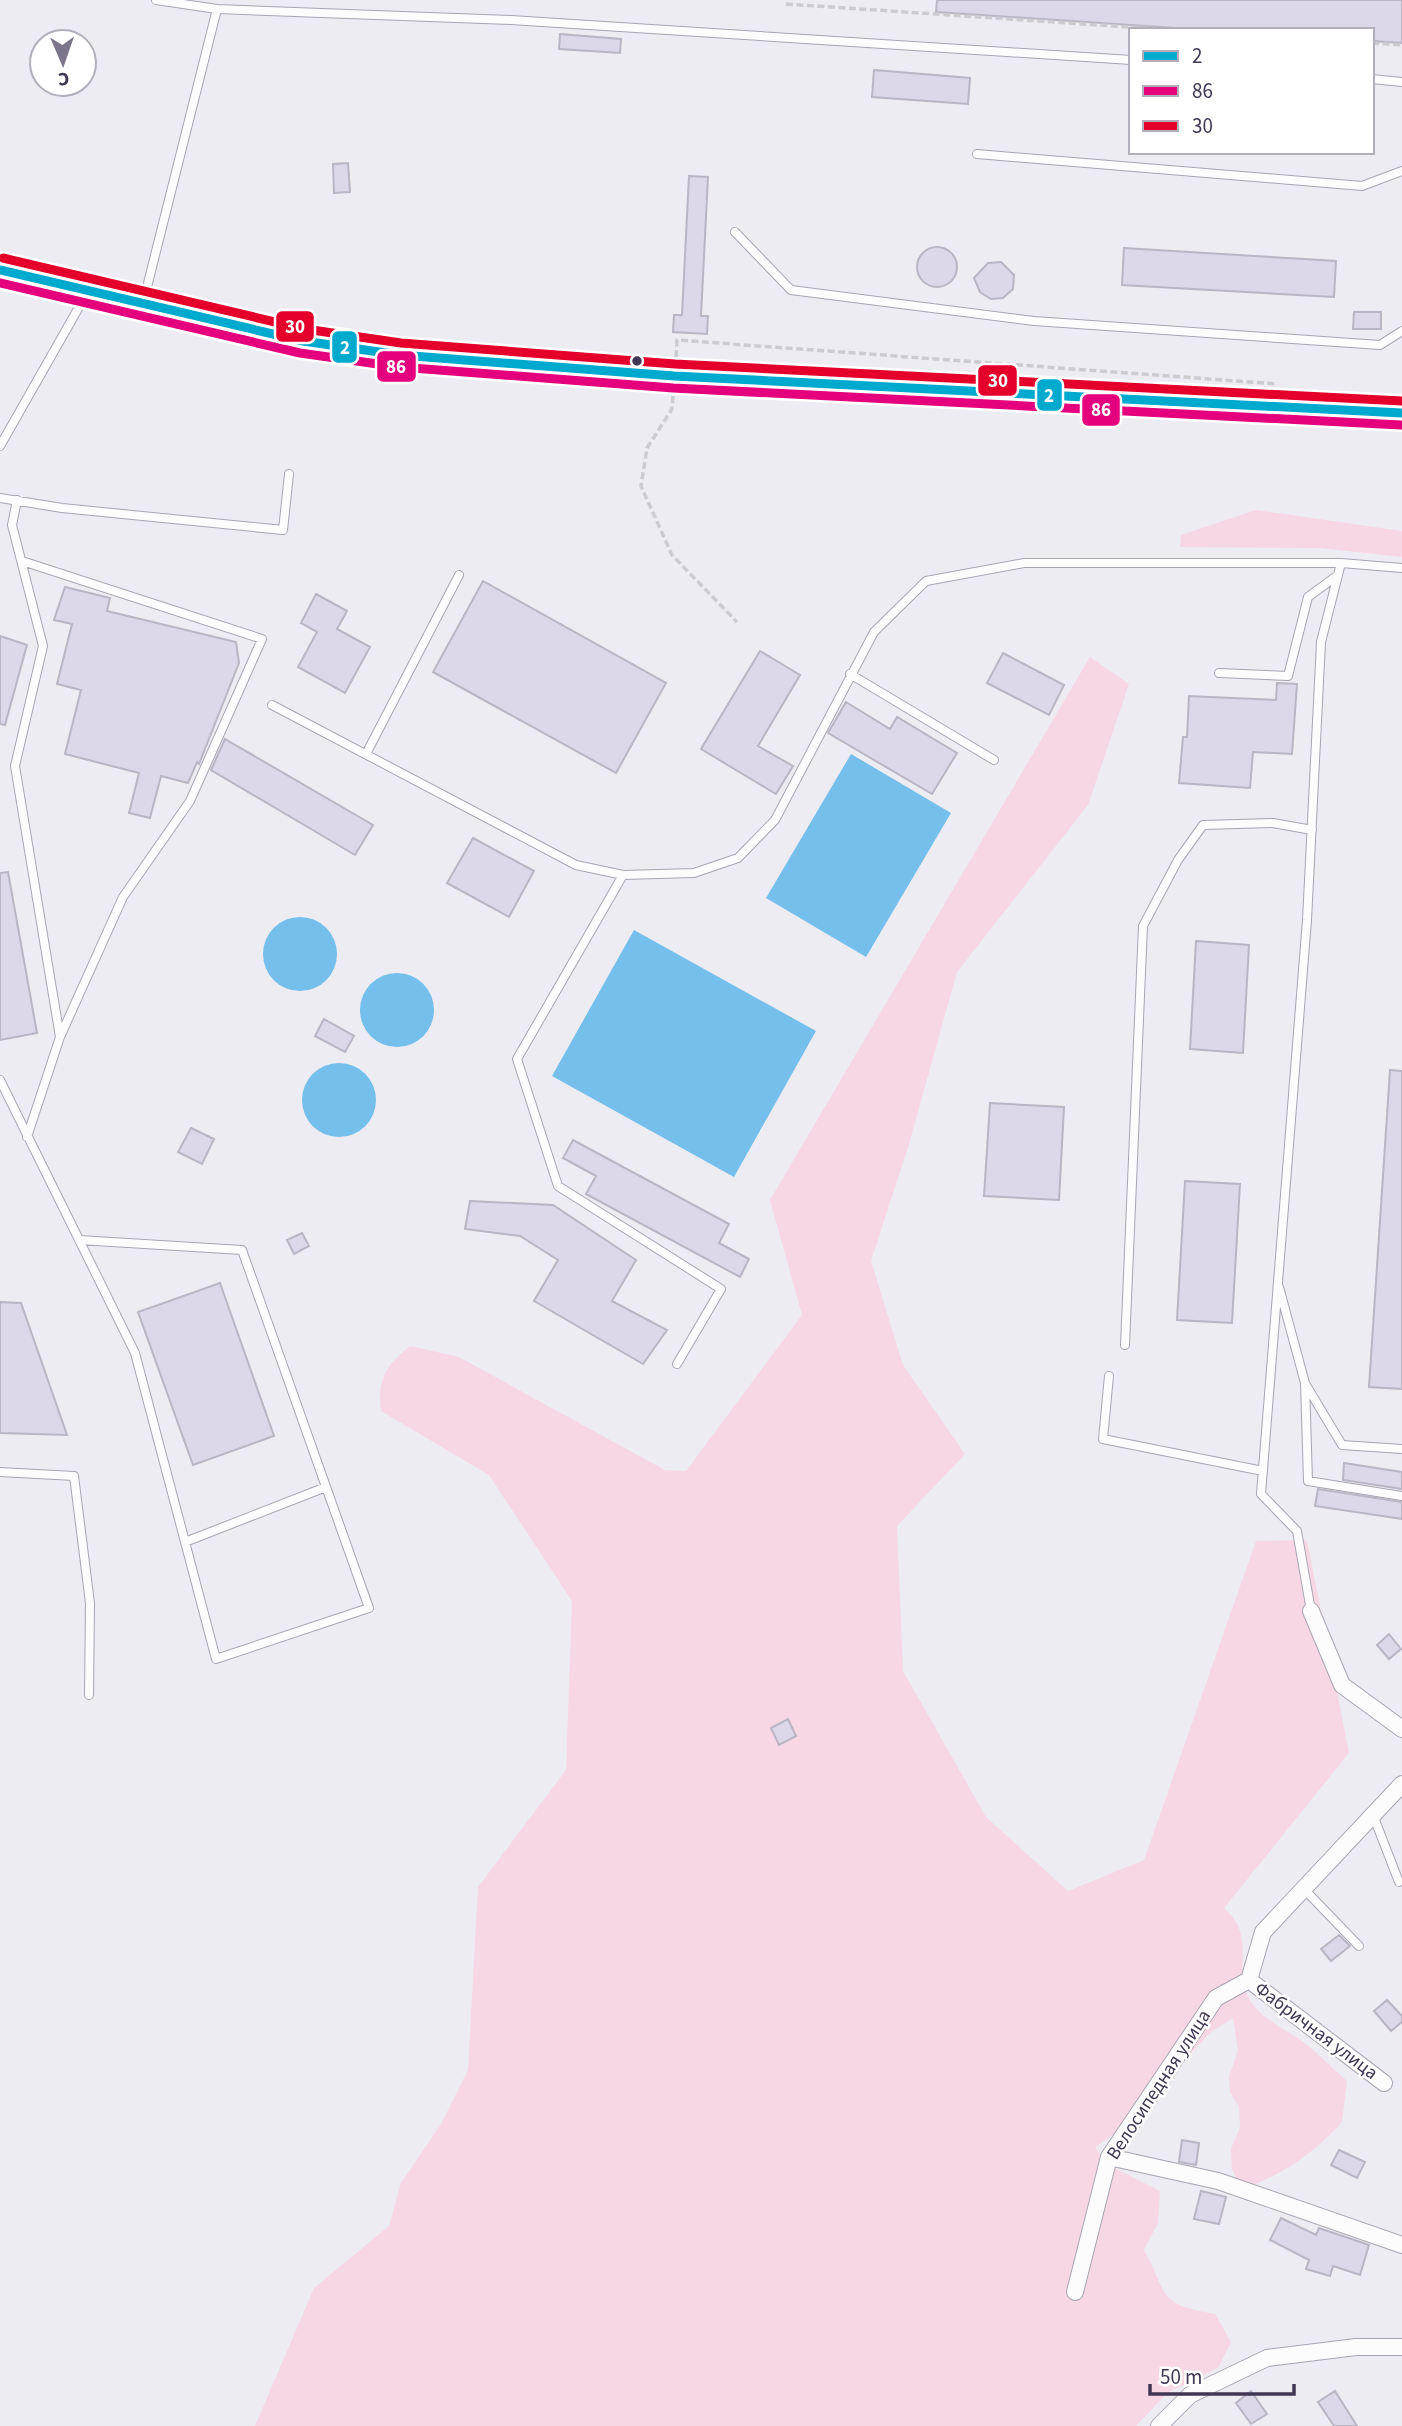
<svg xmlns="http://www.w3.org/2000/svg" width="1402" height="2426" font-family="'Source Sans 3',sans-serif">
<style>
.green{fill:#f7d7e3}
.water{fill:#75bfec}
.building{fill:#dcd8e9;stroke:#b9b5c4;stroke-width:2}
.lines{fill:none;stroke-linecap:round;stroke-linejoin:round}
.lane-casing{stroke:#a9a4b2;stroke-width:10}
.street-casing{stroke:#a9a4b2;stroke-width:18}
.secondary-casing{stroke:#a9a4b2;stroke-width:24}
.path{stroke:#cccbd0;stroke-width:3.5;stroke-dasharray:7 3.5;stroke-linecap:butt}
.lane{stroke:#fcfcfd;stroke-width:8}
.street{stroke:#fcfcfd;stroke-width:16}
.secondary{stroke:#fcfcfd;stroke-width:23}
.bus-1-casing{stroke:#fff;stroke-width:14}
.bus-2-casing{stroke:#fff;stroke-width:14}
.bus-3-casing{stroke:#fff;stroke-width:14}
.bus-1{stroke:#00a9ce;stroke-width:9}
.bus-2{stroke:#e5007d;stroke-width:9}
.bus-3{stroke:#e4002b;stroke-width:9}
.bus-dot{fill:#403753;stroke:#fff;stroke-width:2.5}
.labels{text-anchor:middle;dominant-baseline:central;stroke-width:5;stroke-linejoin:round;paint-order:stroke}
.street-label{font-size:19px;fill:#403753;stroke:#fff}
.line-badge{stroke:#fff;stroke-width:2.5}
.badge-label{font-size:19px;text-anchor:middle;font-weight:bold;fill:#fff}
</style>
<rect width="100%" height="100%" fill="#edecf2"/>
<path class="green" d="M1256 510 1402 531V557L1319 548 1180 547 1181 535Z
M1090 657 1129 684 1088 805 957 972 909 1144 871 1261 903 1365 965 1454 897 1526 903 1671 986 1817 1068 1891 1144 1860 1256 1541 1307 1540 1349 1753 1224 1908C1261 1942 1227 1971 1254 2006 1266 2021 1287 2030 1302 2041 1318 2053 1332 2068 1347 2081L1342 2122C1313 2154 1282 2176 1241 2189L1232 2169 1231 2149 1240 2127 1239 2107 1230 2092 1229 2076 1238 2051 1233 2018 1211 2032 1190 2054 1145 2114 1095 2147 1107 2164 1160 2191 1158 2223 1144 2250C1169 2296 1156 2304 1215 2314L1231 2342 1218 2368 1167 2393 1136 2426H255L314 2288 389 2226 401 2183 441 2124 468 2070 478 1887 566 1770 572 1601 489 1475 381 1411C377 1379 386 1365 410 1346L459 1357 665 1470 686 1471 802 1315 770 1200Z"/>
<path class="water" d="M851 754 951 813 866 957 766 898Z
M263 954a37 37 0 1 1 74 0a37 37 0 1 1-74 0Z
M634 930 816 1031 734 1177 552 1076Z
M360 1010a37 37 0 1 1 74 0a37 37 0 1 1-74 0Z
M302 1100a37 37 0 1 1 74 0a37 37 0 1 1-74 0Z"/>
<path class="building" d="M937 0H1402V43L1372 41V30H1205L936 12Z
M560 34 621 39 620 53 559 49Z
M874 70 970 78 968 104 872 97Z
M348 163 350 192 334 193 333 164Z
M689 176 708 177 701 316H708L707 334 673 332 674 315H682Z
M917 267a20 20 0 1 1 40 0a20 20 0 1 1-40 0Z
M1124 248 1336 261 1334 297 1122 285Z
M1001 262 1014 275 1013 289 1003 298 991 299 980 292 974 278 988 263Z
M1354 312H1381V329H1353Z
M483 581 666 683 616 773 433 672Z
M65 587 110 598 107 611 236 642 239 663 199 764 197 762 188 783 161 776 150 818 129 813 139 773 65 754 81 690 57 684 72 624 54 620Z
M316 594 347 611 337 629 370 647 345 693 298 667 317 632 301 623Z
M0 636 27 645 5 725 0 724Z
M760 651 800 675 758 746 793 766 776 794 701 749Z
M1003 653 1064 685 1049 715 987 683Z
M1277 683 1297 684 1292 754 1253 752 1250 788 1179 783 1183 737H1187L1189 696 1276 700Z
M846 702 890 729 897 717 957 753 932 794 828 733Z
M225 739 373 825 355 855 211 770Z
M473 838 534 871 509 917 447 883Z
M8 872 37 1033 0 1040V873Z
M1196 941 1249 945 1243 1053 1190 1049Z
M324 1019 354 1036 345 1052 315 1036Z
M1390 1070 1402 1071V1389L1369 1387Z
M990 1103 1064 1107 1059 1200 984 1196Z
M191 1128 214 1139 202 1164 178 1152Z
M573 1140 729 1224 719 1243 749 1259 740 1277 586 1194 596 1176 563 1158Z
M1185 1181 1240 1184 1232 1323 1177 1320Z
M470 1201 553 1205 636 1260 612 1301 667 1330 643 1364 534 1301 558 1260 520 1236 465 1229Z
M302 1233 309 1246 294 1254 287 1240Z
M220 1283 274 1436 193 1465 138 1312Z
M0 1302 21 1303 67 1435 0 1433Z
M1344 1463 1402 1472V1489L1343 1480Z
M1318 1489 1402 1502V1519L1315 1506Z
M1389 1634 1401 1649 1389 1659 1377 1645Z
M788 1719 796 1736 779 1745 771 1728Z
M1339 1935 1350 1946 1331 1961 1321 1949Z
M1387 2000 1402 2016V2022L1391 2031 1374 2011Z
M1182 2140 1199 2143 1196 2165 1179 2162Z
M1339 2150 1365 2162 1357 2178 1331 2165Z
M1201 2191 1226 2197 1219 2224 1194 2219Z
M1281 2218 1316 2235 1319 2228 1369 2245 1360 2275 1333 2266 1330 2276 1306 2269 1309 2260 1270 2240Z
M1251 2391 1267 2414 1251 2424 1236 2403Z
M1335 2391 1357 2426H1334L1318 2402Z"/>
<g class="lines">
<defs>
<path id="lane" d="M156 0 217 9
M1372 79 1402 82
M977 154 1362 186 1402 171
M735 232 791 290 1034 321 1380 345 1402 331
M143 303 217 9 511 20 1131 60
M0 446 87 293
M0 498 62 508 283 530 289 474
M17 500 12 525 43 646 15 766 60 1037 27 1137
M22 561 262 639 190 801 123 897 60 1037
M1219 673 1288 676 1308 597 1338 575
M850 674 994 760
M272 705 576 865 623 875 694 873 738 858 775 820 874 632 926 581 1024 563H1341
M366 754 459 575
M623 875 517 1059 558 1186 721 1289 677 1364
M0 1080 135 1353 216 1659 369 1608 242 1250 79 1240
M1279 1287 1305 1383 1308 1481 1402 1496
M1125 1345 1143 926 1178 860 1203 825 1273 823 1312 830
M1109 1376 1103 1439 1263 1471
M1306 1385 1342 1445 1402 1449
M0 1472 74 1476 90 1603 89 1695
M185 1542 326 1487
M1311 1611 1297 1531 1261 1494 1307 920 1321 642 1341 563 1402 568
M1373 1815 1399 1882
M1303 1888 1359 1946"/>
<path id="street" d="M1311 1611 1342 1685 1402 1729
M1249 1980 1384 2083
M1109 2157 1218 2181 1402 2245
M1075 2292 1109 2157 1216 1998 1249 1980 1263 1932 1402 1784
M1159 2426 1190 2395 1267 2358 1356 2347H1402"/>
<path id="secondary" d="M0 270 303 341 400 355 674 376 1402 413"/>
</defs>
<use href="#lane" class="lane-casing"/>
<use href="#street" class="street-casing"/>
<use href="#secondary" class="secondary-casing"/>
<path class="path" d="M786 4 1173 30
M1372 43 1402 45
M676 357 677 340 1278 384
M673 396 672 409 647 448 641 486 672 555 737 622"/>
<use href="#lane" class="lane"/>
<use href="#street" class="street"/>
<use href="#secondary" class="secondary"/>
<defs>
<path id="bus-1" d="M0 270 303 341 400 355 674 376 1402 413"/>
<path id="bus-2" d="M0 283 300 353 399 367 673 388 1401 425"/>
<path id="bus-3" d="M3 258 305 329 401 343 675 364 1402 401"/>
</defs>
<use href="#bus-1" class="bus-1-casing"/>
<use href="#bus-2" class="bus-2-casing"/>
<use href="#bus-3" class="bus-3-casing"/>
<use href="#bus-1" class="bus-1"/>
<use href="#bus-2" class="bus-2"/>
<use href="#bus-3" class="bus-3"/>
</g>
<circle class="bus-dot" cx="637" cy="361" r="6"/>
<g class="labels">
<g class="street-label">
<text transform="translate(1316 2031) rotate(37)">Фабричная улица</text>
<text transform="translate(1159 2085) rotate(-57)">Велосипедная улица</text>
</g>
</g>
<g class="line-badge">
<rect x="275" y="310" width="40" height="33" rx="7" fill="#e4002b"/>
<rect x="331" y="330" width="27" height="34" rx="7" fill="#00a9ce"/>
<rect x="376" y="350" width="41" height="33" rx="7" fill="#e5007d"/>
<rect x="977" y="364" width="41" height="33" rx="7" fill="#e4002b"/>
<rect x="1036" y="378" width="27" height="34" rx="7" fill="#00a9ce"/>
<rect x="1081" y="393" width="40" height="34" rx="7" fill="#e5007d"/>
</g>
<g class="badge-label">
<text x="295" y="333">30</text>
<text x="345" y="354">2</text>
<text x="396" y="373">86</text>
<text x="998" y="387">30</text>
<text x="1049" y="402">2</text>
<text x="1101" y="416">86</text>
</g>
<rect x="1129" y="28" width="245" height="126" fill="#ffffff" stroke="#b3afba" stroke-width="2"/>
<rect x="1143" y="51" width="35" height="10" fill="#00a9ce" stroke="#b3afba" stroke-width="2"/>
<text x="1192" y="63" font-size="21" fill="#403753">2</text>
<rect x="1143" y="86" width="35" height="10" fill="#e5007d" stroke="#b3afba" stroke-width="2"/>
<text x="1192" y="98" font-size="21" fill="#403753">86</text>
<rect x="1143" y="121" width="35" height="10" fill="#e4002b" stroke="#b3afba" stroke-width="2"/>
<text x="1192" y="133" font-size="21" fill="#403753">30</text>
<g transform="translate(63 63) rotate(178)"><circle r="33" fill="#ffffff" stroke="#b3afba" stroke-width="2"/>
<path d="M0-5L12 26L0 18L-12 26Z" fill="#7d768b"/>
<text y="-10" font-size="19" font-weight="bold" text-anchor="middle" fill="#403753">С</text>
</g>
<path d="M1150 2384v10h144v-10" fill="none" stroke="#403753" stroke-width="3.5"/>
<text x="1160" y="2384" font-size="21" fill="#403753" stroke="#ffffff" stroke-width="5" paint-order="stroke">50 m</text>
</svg>
